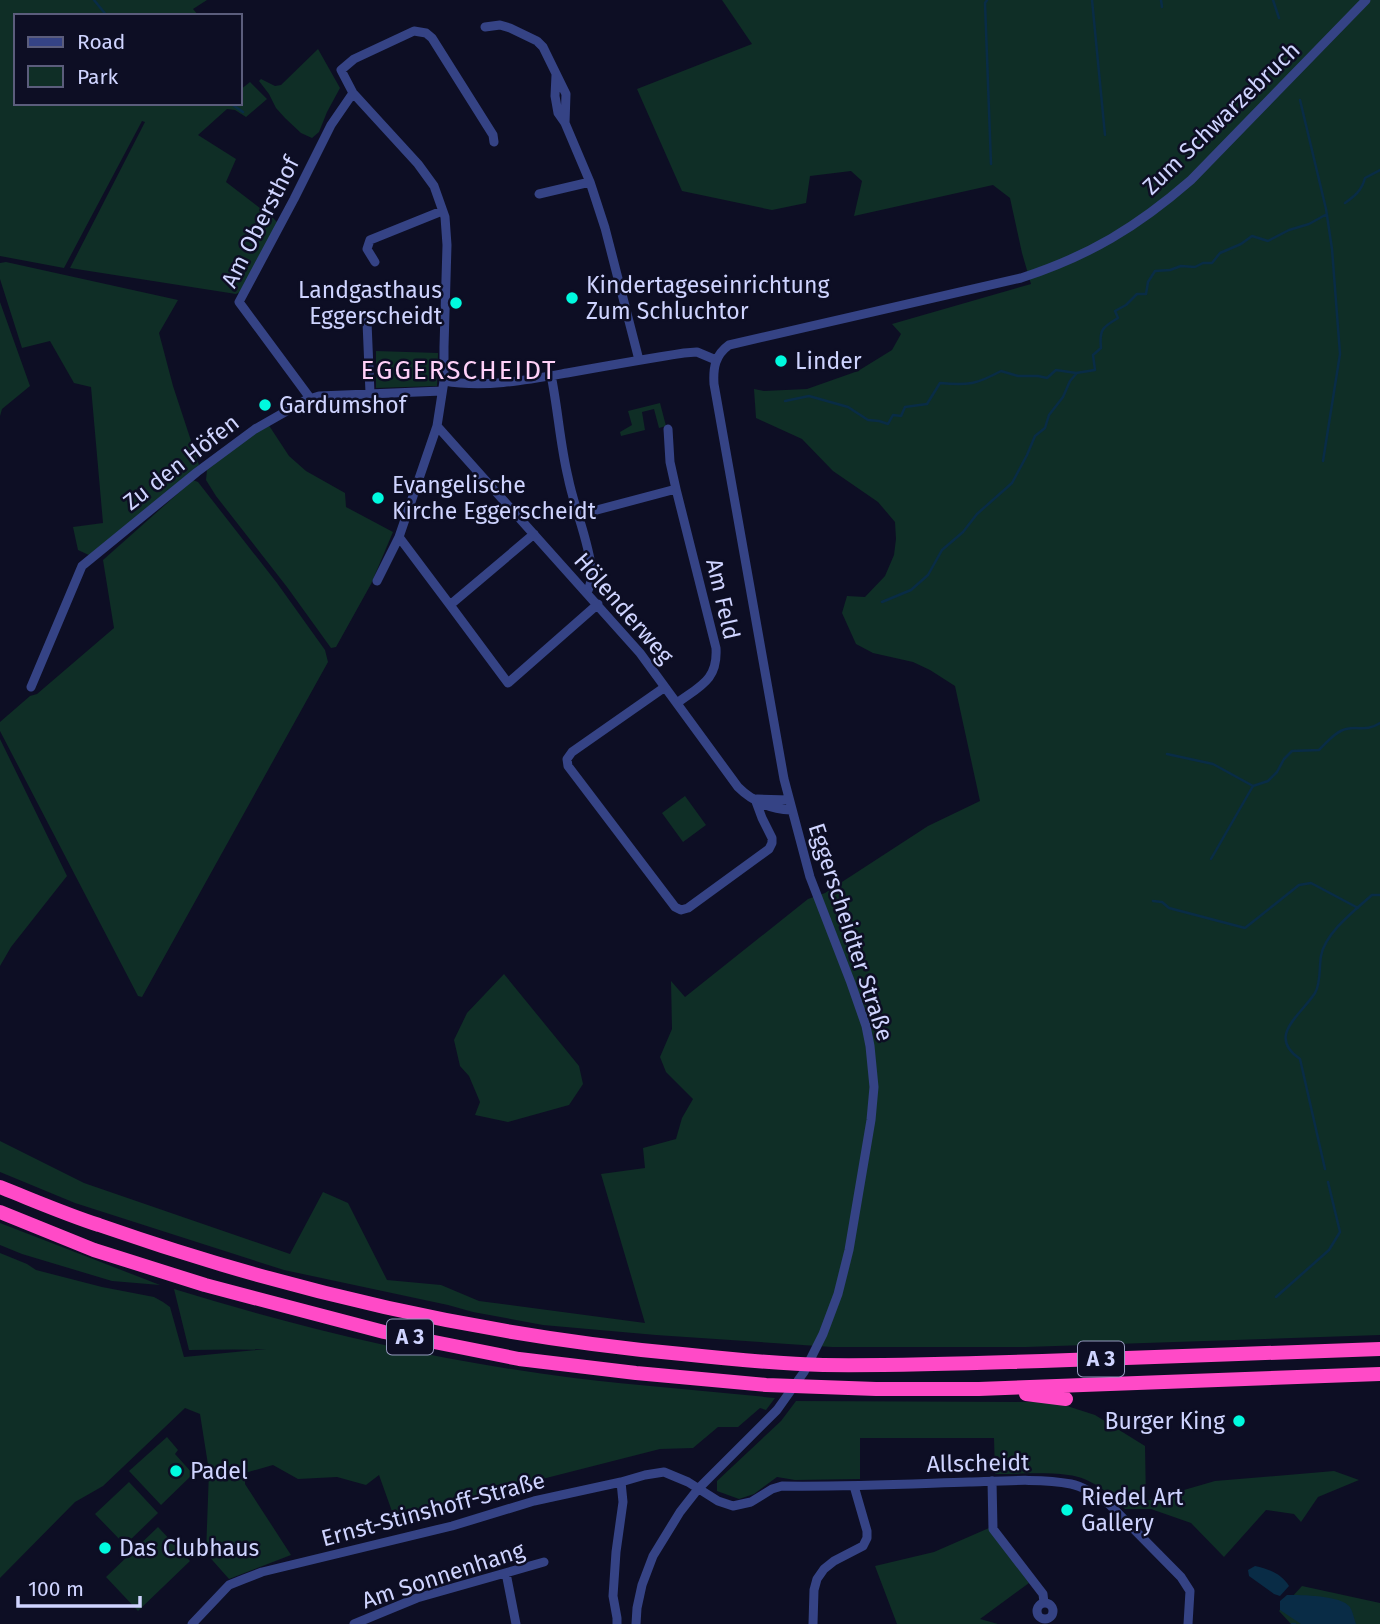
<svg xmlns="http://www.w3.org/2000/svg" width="1380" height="1624" font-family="'Fira Sans',sans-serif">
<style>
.green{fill:#0f2e26}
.water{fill:#092c46}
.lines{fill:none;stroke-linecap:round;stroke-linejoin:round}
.stream{stroke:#092c46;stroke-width:2.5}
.minor{stroke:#354385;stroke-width:9}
.highway{stroke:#ff4ac7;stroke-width:14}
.poi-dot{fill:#00fadf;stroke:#0d0e24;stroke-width:2.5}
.labels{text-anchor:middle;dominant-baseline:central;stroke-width:5;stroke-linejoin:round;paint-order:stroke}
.shield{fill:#0d0e24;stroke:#9599bd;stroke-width:2}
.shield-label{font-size:21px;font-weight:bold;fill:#cfd4ff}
.street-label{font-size:23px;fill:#cfd4ff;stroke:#0d0e24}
.poi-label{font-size:23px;fill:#cfd4ff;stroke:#0d0e24;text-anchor:start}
.quarter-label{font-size:26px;letter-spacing:2px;fill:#ffd1f8;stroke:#0d0e24}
</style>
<rect width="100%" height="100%" fill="#0d0e24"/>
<path class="green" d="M0 0H207L193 9 199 16H16V103H240V90L250 82 267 99 246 117 235 110 227 109 198 135 236 159 226 182 273 218 278 223 242 291 236 294 70 268 145 122 142 121 64 268 0 256Z
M722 0H1380V1335L1026 1347H832L656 1335 543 1325 473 1312 448 1305 284 1270 75 1203 0 1172V1141L84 1183 290 1254 323 1192 348 1203 387 1280 441 1285 479 1301 645 1323 601 1174 645 1168 643 1148 676 1139 682 1118 693 1099 666 1072 660 1057 672 1029 671 981 685 997 808 899 825 893 928 826 980 801 955 686 930 670 913 662 873 653 856 644 842 613 847 596 865 597 885 576 894 555 896 539 895 522 878 502 833 471 802 439 756 418 754 389 764 391 807 389 858 371 892 350 901 334 892 324 1031 284 1022 253 1010 198 993 185 854 216 862 181 851 171 810 176 806 203 772 210 682 191 637 89 752 44Z
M318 49 340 88 327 112 319 132 312 138 301 133 285 118 276 108 269 94 259 81 261 79 275 86 281 85Z
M6 262 178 300 159 333 173 386 199 465 91 556 78 550 73 527 103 523 91 387 74 383 50 341 22 348 0 279V263Z
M0 302 30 386 2 409 0 416Z
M376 351 438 353 437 386 376 388Z
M660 403 666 426 659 428 654 409 642 412 645 430 621 436 620 432 632 425 628 411Z
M268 424 289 456 306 471 345 493 346 507 393 532 371 584 336 647 331 648 287 587 216 496 206 480 207 470 257 431Z
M193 480 198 482 277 583 325 650 328 662 142 997 138 996 0 731V722L30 696 37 694 114 628 103 560Z
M0 739 67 876 11 947 0 966Z
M685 796 706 825 683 842 662 813Z
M504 974 579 1066 583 1084 569 1105 508 1122 475 1115 480 1102 469 1076 460 1066 454 1040 467 1013Z
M0 1223 160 1285 112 1281 22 1254 0 1245Z
M0 1253 27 1264 36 1270 102 1287 154 1297 163 1302 170 1307 184 1357 266 1349 189 1350 174 1289C304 1329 438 1361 574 1378 640 1386 708 1391 775 1398L766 1410 760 1408 738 1427H718L693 1448 660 1449 394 1517 379 1475 366 1485 337 1477 298 1479 273 1465 245 1473V1484L291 1555 229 1579 206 1553 209 1471 200 1414 185 1408 103 1486 75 1502 0 1578Z
M796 1401 1039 1402 1064 1405 1095 1415 1145 1446 1146 1501 1215 1481 1334 1471 1359 1480 1318 1497 1301 1522 1294 1514 1266 1510 1224 1557 1191 1523 1151 1509H1125C1111 1494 1090 1477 1068 1475 1045 1472 1019 1474 995 1474L994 1438H860V1479L795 1480 777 1477 754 1494 739 1499 717 1491V1481L781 1421Z
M167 1437 178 1450 175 1454 193 1474 161 1505 129 1471Z
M129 1482 158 1513 125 1545 95 1514Z
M158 1527 190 1561 138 1611 106 1577Z
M989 1528 1029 1583 980 1619 998 1624H897L875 1566 934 1552Z
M1302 1586 1380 1603V1624H1291L1279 1611Z"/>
<path class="water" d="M1255 1566C1269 1569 1282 1574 1289 1586L1280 1596 1274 1594 1249 1576 1248 1570Z
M1287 1595C1301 1595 1341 1595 1350 1607 1353 1612 1354 1619 1356 1624H1301L1280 1610V1601Z"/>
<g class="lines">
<path class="stream" d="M94 0 107 16
M987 0 985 3 991 164
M1092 0 1105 135
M1161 0 1162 7
M1273 0 1279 18
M1300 100 1326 209 1332 249 1340 354 1323 461
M230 103 243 112
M1345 203C1355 196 1362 190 1365 178L1380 170
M785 401 809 396 848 407 868 420 879 421 888 424 893 415 901 416 905 407 927 404 940 383C968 386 977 384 1001 371L1018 376H1038L1047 378 1056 370 1076 373 1095 370 1093 355 1101 348C1099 329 1103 327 1118 318L1115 311 1126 305 1137 294H1146L1148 282 1155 271 1170 270 1181 266 1195 267 1203 263H1212L1220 253 1241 244 1252 236 1268 241 1289 230 1309 224 1327 214
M882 602 911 590 928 575 942 550 963 532 977 514 1012 483 1027 455 1035 436 1045 428 1049 415 1063 397 1070 381 1076 374
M1167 754 1213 764 1253 786
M1211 859 1253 786 1268 781 1277 772 1284 759 1292 751 1319 750C1326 743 1336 731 1346 729 1360 726 1366 732 1380 723
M1153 901 1162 902 1169 908 1245 928 1299 885 1311 883 1358 908
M1325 1169 1300 1059C1266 1036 1301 1015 1315 993 1321 983 1319 967 1321 956 1325 933 1355 910 1372 895H1380
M1276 1297 1329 1250 1340 1232 1328 1182
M1292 1624H1295"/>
<path class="minor" d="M485 27 500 25 510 28 537 41 543 47 566 94 565 123
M556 75 555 96 558 113 565 123 590 182 605 228 639 360
M539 194 590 182
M375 262 367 249 370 240 442 211
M367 322 370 393
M551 375C558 409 560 444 568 477 574 508 589 541 592 572 592 580 590 586 587 593
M444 381C485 388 527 380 567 373 606 366 645 359 684 353L697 352 716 360
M310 398 239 302 294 199 331 125 353 93
M437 426 640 653 738 787C753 802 770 809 791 810
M668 429 670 462 676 489 716 648C718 680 700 686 677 703
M578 515 676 489
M399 537 450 605 534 534
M377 581 399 537 437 426 444 381V347L447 245 445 217 434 186 418 164 353 93 341 70 354 59 414 31 426 33 432 38 493 135 494 142
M450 605 508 683 598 604
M31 687 82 566 197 472 255 429 306 400 319 396 442 391
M665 687 572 752 567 759 568 766 675 907 681 910 688 908 769 849 772 843V838L762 818 755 799
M757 799 789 800
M992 1481 993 1529 1043 1594 1044 1603
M506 1573 516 1624
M1037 1611a8 8 0 1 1 16 0a8 8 0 1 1-16 0Z
M192 1624 229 1585 244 1579 262 1572 452 1526 534 1501 621 1482 645 1475 664 1472 688 1482 718 1501 733 1506 751 1502 772 1489 782 1486C844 1487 907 1484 969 1482 1000 1481 1041 1478 1071 1484 1085 1487 1098 1496 1109 1504L1181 1577 1190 1591 1188 1624
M354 1624 417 1598 544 1562
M617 1624V1618L613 1596 616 1552 623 1502 621 1482
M636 1624 637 1608 642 1585 653 1556 680 1512 698 1489 777 1410 804 1372 823 1334 838 1294 849 1250 871 1120 874 1087 870 1046 866 1026 851 983 810 877 784 779 714 384C713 368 715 355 729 345L1021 278C1089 256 1137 227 1191 180L1366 0
M813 1624 814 1590 817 1579 824 1569 834 1561 863 1546 867 1538V1531L854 1486"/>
<path class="highway" d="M0 1187C33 1200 65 1214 99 1225 288 1291 483 1336 682 1354 729 1359 776 1364 823 1365 905 1366 988 1363 1070 1360 1173 1356 1277 1353 1380 1349
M0 1212 94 1250 205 1285 384 1332 519 1359 636 1373 766 1385 876 1389H979L1380 1374
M1026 1394 1066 1399"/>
</g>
<g class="poi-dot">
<circle cx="572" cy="298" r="7"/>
<circle cx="456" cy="303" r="7"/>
<circle cx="781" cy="361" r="7"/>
<circle cx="265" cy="405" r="7"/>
<circle cx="378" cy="498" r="7"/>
<circle cx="1239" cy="1421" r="7"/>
<circle cx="176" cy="1471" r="7"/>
<circle cx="1067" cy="1510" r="7"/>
<circle cx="105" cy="1548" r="7"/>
</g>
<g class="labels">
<g class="shield">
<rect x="387" y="1319.5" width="46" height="35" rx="5"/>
<rect x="1078" y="1341.5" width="46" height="35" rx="5"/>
</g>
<g class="shield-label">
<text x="410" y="1337">A 3</text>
<text x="1101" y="1359">A 3</text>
</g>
<g class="street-label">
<text transform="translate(1221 118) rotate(-44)">Zum Schwarzebruch</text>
<text transform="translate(260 222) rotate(-63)">Am Obersthof</text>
<text transform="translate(181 462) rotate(-38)">Zu den Höfen</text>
<text transform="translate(723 599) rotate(77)">Am Feld</text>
<text transform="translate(624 608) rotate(49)">Hölenderweg</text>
<text transform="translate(851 932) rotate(72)">Eggerscheidter Straße</text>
<text transform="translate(978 1463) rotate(-1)">Allscheidt</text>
<text transform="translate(433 1509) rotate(-15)">Ernst-Stinshoff-Straße</text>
<text transform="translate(443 1575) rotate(-18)">Am Sonnenhang</text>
</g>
<g class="poi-label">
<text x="586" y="285">Kindertageseinrichtung<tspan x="586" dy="26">Zum Schluchtor</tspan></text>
<text x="442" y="290" text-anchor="end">Landgasthaus<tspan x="442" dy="26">Eggerscheidt</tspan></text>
<text x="795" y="361">Linder</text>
<text x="279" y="405">Gardumshof</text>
<text x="392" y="485">Evangelische<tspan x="392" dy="26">Kirche Eggerscheidt</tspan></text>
<text x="1225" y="1421" text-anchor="end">Burger King</text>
<text x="190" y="1471">Padel</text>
<text x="1081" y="1497">Riedel Art<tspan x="1081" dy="26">Gallery</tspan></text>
<text x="119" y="1548">Das Clubhaus</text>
</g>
<g class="quarter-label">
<text x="459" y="370">EGGERSCHEIDT</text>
</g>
</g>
<rect x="14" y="14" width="228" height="91" fill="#0d0e24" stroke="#5b5d7c" stroke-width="2"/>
<rect x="28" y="37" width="35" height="10" fill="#354385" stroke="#5b5d7c" stroke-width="2"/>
<text x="77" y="49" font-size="21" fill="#cfd4ff">Road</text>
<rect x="28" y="66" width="35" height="21" fill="#0f2e26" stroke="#5b5d7c" stroke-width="2"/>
<text x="77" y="84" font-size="21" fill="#cfd4ff">Park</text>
<path d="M18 1596v10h122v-10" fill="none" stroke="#cfd4ff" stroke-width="3.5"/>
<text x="28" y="1596" font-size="21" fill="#cfd4ff" stroke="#0d0e24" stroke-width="5" paint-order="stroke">100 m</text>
</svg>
